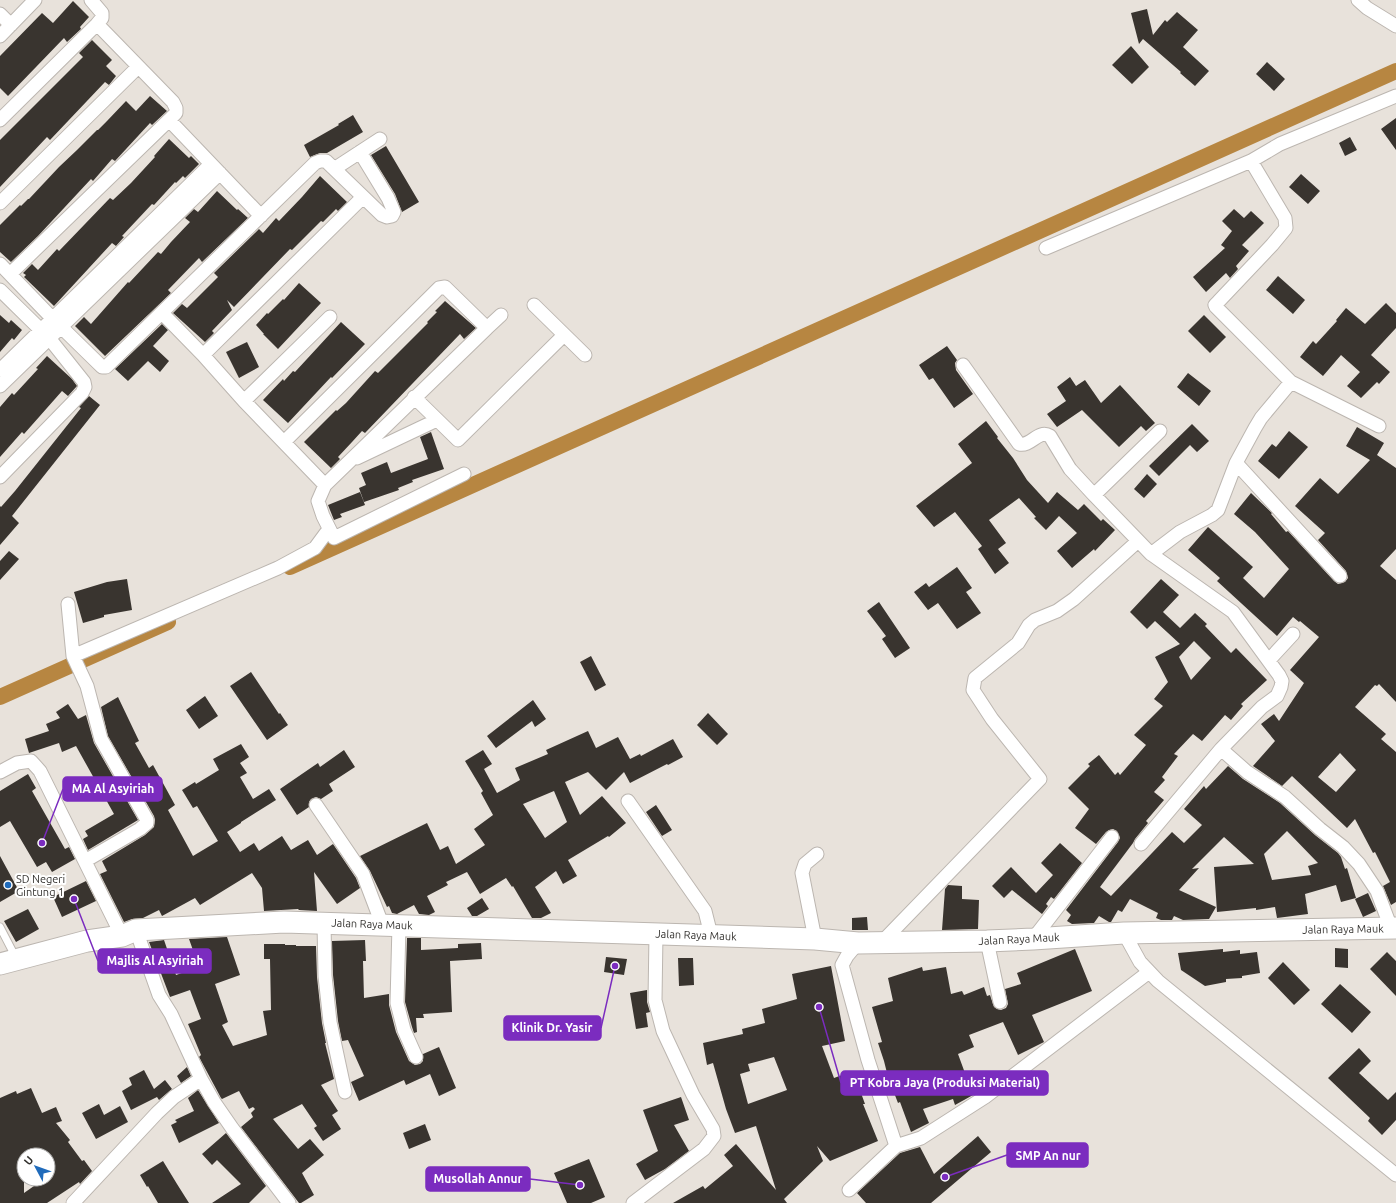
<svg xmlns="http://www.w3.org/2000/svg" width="1396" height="1203" font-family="Ubuntu,sans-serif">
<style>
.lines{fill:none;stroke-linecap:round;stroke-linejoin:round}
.canal{stroke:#b78641;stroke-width:16}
.building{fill:#39342f;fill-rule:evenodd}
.service-casing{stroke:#bcb6b0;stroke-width:9}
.minor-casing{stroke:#bcb6b0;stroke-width:15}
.primary-casing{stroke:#bcb6b0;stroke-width:23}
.service{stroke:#fff;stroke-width:7}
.minor{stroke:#fff;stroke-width:13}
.primary{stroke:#fff;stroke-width:21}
.poi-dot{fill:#206bbb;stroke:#fff;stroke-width:1.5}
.labels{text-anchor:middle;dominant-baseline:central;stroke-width:4;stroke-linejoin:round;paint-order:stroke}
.poi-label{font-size:11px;fill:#353330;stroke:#fff;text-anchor:start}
.street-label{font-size:11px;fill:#353330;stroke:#fff}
.leader{fill:none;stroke:#7b2cbf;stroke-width:1.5}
.callout-dot{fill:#7b2cbf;stroke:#fff;stroke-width:1.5}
.callout{fill:#7b2cbf;stroke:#7b2cbf;stroke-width:1.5}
.callout-label{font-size:12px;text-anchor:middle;font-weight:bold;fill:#fff}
</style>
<rect width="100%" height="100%" fill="#e8e2db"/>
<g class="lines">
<path class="canal" d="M290 567 1396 71
M0 697 168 622"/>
</g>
<path class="building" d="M73 1 89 17 80 27 81 29 67 42 64 38 8 96 0 88V56L42 13 53 23Z
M1147 9 1153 35 1165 20 1167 22 1177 12 1198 30 1183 47 1209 71 1195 86 1180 73 1181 72 1143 39 1139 44 1131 13Z
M92 40 112 60 106 66 116 76 109 85 105 82 50 140 47 137 0 187V140L83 57 79 53Z
M1131 46 1149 67 1132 84 1112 65Z
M1267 62 1285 79 1274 91 1256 74Z
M150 96 167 111 152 125 150 123 115 161 112 159 93 181 91 179 38 236 11 262 0 252V225L20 205 21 206 28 199H29L59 167 77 150 97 130H98L107 121 126 101 136 111Z
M353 115 363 132 327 153H320L310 157 304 145 339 125 338 124Z
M1396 118V150L1381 129Z
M1350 137 1357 150 1345 156 1339 143Z
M169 139 189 158 191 156 199 164 185 178 183 176 176 183 175 182 154 205 152 204 122 236 124 237 116 246 112 243 54 306 24 277 26 275 23 273 32 264 38 270 57 249 59 251 110 198 113 200 131 183 155 157 154 156Z
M386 146 419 202 402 212 395 194 371 155Z
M1301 174 1320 191 1308 204 1289 187Z
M320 176 347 202 338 211 336 209 323 222 321 221 292 250 290 249 234 307 227 300 232 310 212 331 214 333 205 342 173 313 182 304 187 308 218 277 214 273 259 229 263 233 276 218 279 221 302 197Z
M217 191 237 210 238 209 248 218 202 262 199 258 168 290 171 293 105 356 75 326 84 317 91 324 128 282 129 283 158 252 161 254 171 242 190 222 185 218 194 209 198 212Z
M1234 209 1244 218 1251 211 1264 223 1242 245 1249 251 1236 266 1238 269 1230 278 1226 273 1206 292 1193 277 1225 248 1221 245 1232 231 1222 221Z
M1278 276 1305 300 1293 314 1266 290Z
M299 283 321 303 278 349 263 334H264L256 325 267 313 268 314 283 299 284 300Z
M445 301 476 328 464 339 460 334 365 433 362 431 352 442 338 457 340 459 331 468 304 442 336 410 337 411 346 403 375 371 378 373 428 323 427 322 437 312 435 311Z
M1386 303 1396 313V328L1371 355 1390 372 1379 384 1377 382 1361 398 1347 386 1360 372 1341 355 1323 376 1300 357 1313 341 1316 344 1337 321 1336 320 1346 308 1365 324Z
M0 315 9 323 11 320 22 330 14 340 12 338 0 352Z
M1204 315 1226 337 1210 353 1188 331Z
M341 322 365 344 332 378 331 377 288 423 263 400 283 379 284 381 293 371 295 372Z
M162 324 168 330 153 346 169 361 160 372 148 361 128 381 115 369Z
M247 342 259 367 239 378 226 352Z
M947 346 957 360 955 363 956 370 973 394 954 408 933 378 929 380 919 365Z
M47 356 72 379 77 386 68 396 62 391 24 434 22 432 0 457V407L12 393 14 395 38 369 36 368Z
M1188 373 1211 391 1199 406 1177 387Z
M1070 377 1076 386 1085 380 1101 403 1120 385 1155 423 1146 431 1141 426 1119 447 1082 410 1057 427 1047 414 1066 401 1057 387Z
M89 396 100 405 12 516 19 523 0 545V506L1 507 15 491 81 408 79 407Z
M986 421 998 437 997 438 1013 458 1027 480 1048 503 1057 492 1078 510 1084 504 1101 521 1103 519 1115 530 1095 551 1094 549 1072 568 1057 551 1077 533 1059 516 1046 530 1034 518 1036 517 1019 498 989 520 1006 543 998 549 1009 563 995 574 978 549 982 546 955 512 934 527 916 506 972 463 958 444Z
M1192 424 1209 441 1197 452 1190 445 1159 476 1149 466Z
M1357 427 1384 443 1377 455 1396 468V549L1380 566 1396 580V702L1379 684 1377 686 1375 685 1355 707 1386 734 1381 739 1396 752V902L1391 905 1383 886 1390 882 1375 852 1373 853 1355 819 1347 828 1292 776 1282 786 1253 766 1275 741 1261 724 1274 714 1279 721 1304 683 1290 670 1319 637 1300 621 1299 622 1293 617 1277 636 1217 581 1220 578 1188 550 1208 527 1253 567 1243 578 1264 598 1289 569 1255 532 1234 514 1251 493 1272 513 1271 514 1286 532 1288 531 1334 581 1338 584 1345 582 1348 578 1346 571 1318 540 1325 533 1295 506 1320 478 1338 494 1370 460 1346 446ZM1340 753 1356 770 1336 792 1318 777Z
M1289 431 1308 447 1279 479 1258 461 1272 444 1276 447Z
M431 432 444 469 412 480 413 482 398 488 399 490 364 502 359 488 366 485 361 473 387 462 391 473 428 459 420 437Z
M1147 474 1157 484 1144 498 1134 489Z
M360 492 365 505 340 514 342 517 334 520 328 505Z
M9 551 19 559 0 580V561Z
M957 567 972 588 966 592 981 613 957 629 938 603 928 610 914 592 926 583 929 587Z
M127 579 132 610 104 615V617L83 623 74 592 107 582Z
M1161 579 1179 595 1163 612 1180 628 1195 613 1207 624 1205 626 1231 653 1236 648 1267 680 1241 704 1243 706 1231 720 1225 715 1202 741 1193 734 1174 754 1178 756 1162 777 1165 780 1154 792 1164 800 1146 821 1148 823 1135 839 1133 843 1100 887 1111 896 1172 832 1184 843 1202 825 1184 809 1204 786 1206 789 1228 766 1243 779 1280 803 1315 835 1338 853 1341 857 1345 869 1347 868 1356 898 1341 902 1336 885 1305 894 1308 914 1277 918 1275 907 1256 910V908L1217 912 1214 867 1254 864 1224 837 1192 869 1199 868 1179 890 1216 907 1209 919 1183 920 1174 916 1172 920H1161L1156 918 1158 913 1130 899 1122 912 1118 910 1111 922H1109L1099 916 1094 923 1072 924 1067 921 1071 915 1066 910 1118 842 1120 838 1117 831 1113 829 1109 830 1106 832 1096 844 1075 828 1089 809 1068 788 1090 766 1088 764 1099 755 1115 775 1118 772 1120 775 1146 745 1134 735 1163 706 1154 699 1168 682 1155 657 1180 644 1155 621 1147 629 1130 612ZM1194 641 1211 658 1191 680 1179 657ZM1287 831 1318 863 1308 866 1311 875 1272 880 1264 854Z
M879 602 910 648 895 658 882 639 886 636 867 611Z
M591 656 606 685 595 691 580 662Z
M251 672 279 714 280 713 288 725 267 740 230 686Z
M205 696 218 716 199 729 186 710Z
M118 697 139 741 135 743 149 768 153 765 175 805 168 810 193 856 218 841 197 806 193 808 182 790 195 782 196 784 219 770 213 759 241 744 249 757 240 763 247 773 240 777 253 799 269 789 276 800 241 822V823L227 832 240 852 254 843 259 851 282 836 291 850 308 840 317 855 333 844 356 878 360 888 337 904 314 872 317 911 299 910 298 909 264 911 262 888 252 873 200 905 195 898 162 916 159 910 143 918 132 919 124 922 100 874 107 871 102 861 145 835 154 827 155 820 154 816 108 736 101 707Z
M533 700 546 719 535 727 532 721 496 748 487 736Z
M68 704 78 719 86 715 94 743 138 820 88 850 83 839 88 836 85 831 114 814 76 746 62 752 59 743 29 753 25 739 49 731 46 724 60 718 56 712Z
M708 713 728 734 717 745 697 725Z
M588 731 596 748 618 737 630 759 640 754 641 756 673 739 683 757 668 765 667 764 630 783 624 772 606 790 588 772 565 782 580 815 602 796 626 823 609 837 608 836 568 860 577 876 563 884 556 871 535 887 551 913 541 918H532L513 886 512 887 506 878 480 894 467 872 446 882 448 885 427 896 435 912 429 915 419 914 414 905 397 914 392 913 389 906 387 907 370 871 360 856 427 823 440 850 448 846 456 864 485 845 474 829 493 815 481 793 483 791 465 761 483 750 492 764 484 769 497 793 520 780 515 768 548 754 546 750ZM554 791 567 822 545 838 523 804Z
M344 750 355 767 329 784 333 791 321 799 316 797 311 799 309 802V807L297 815 280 789 318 763 320 767Z
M28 774 36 788 32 791 65 849 69 847 75 859 52 872 46 862 37 867 10 821 0 827V791Z
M656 805 672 830 662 836 646 812Z
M1060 843 1082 863 1054 899 1051 897 1046 904 1048 906 1042 914 1012 890 1004 898 992 886 1011 867 1036 893 1053 875 1041 863Z
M0 856 19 891 0 902Z
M86 881 96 901 62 917 53 897Z
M948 885 962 886V899L979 900 978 929 942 930 945 889Z
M1368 893 1376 911 1363 917 1355 899Z
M482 898 489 909 477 916H472L467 908Z
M28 909 39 929 16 942 4 921Z
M867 917 868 930H852V918Z
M227 937 240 975 215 984 228 1022 222 1025 233 1046 267 1035 263 1011 271 1010 270 959H264V944H285V945H296V946H316L317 977 322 1023 326 1043H325L334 1079 321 1085 338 1111 332 1115 341 1129 323 1141 314 1128 317 1126 302 1104 273 1119 298 1149 310 1139 324 1155 302 1173 314 1195 301 1203H299L241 1127 253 1117 251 1113 255 1109 253 1107 249 1109 239 1091 222 1099 221 1098 199 1057 201 1055 188 1024 201 1019 190 990 170 997 149 942 164 940 176 975 199 967 189 939Z
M407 938H421V950L458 948V944L481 943 482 959 450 961 452 1012 423 1014 424 1018H416L417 1032 414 1033 412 1027 405 1002Z
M365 940 366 961H363L364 998 389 994V1005L396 1032 409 1061 415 1065 420 1064 423 1061V1054L439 1047 456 1088 439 1096 430 1074 406 1085 404 1080 359 1101 351 1082 364 1076 348 1040 342 1041 338 1021 333 975 332 941Z
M1335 948 1348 949V968L1335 967Z
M1075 949 1092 991 1032 1015 1044 1042 1018 1055 1003 1022 969 1035 974 1047 958 1054 973 1095 955 1105 953 1099 923 1109 929 1123 911 1132 900 1102 898 1103 891 1085H890L884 1061 878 1043 882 1042 872 1007 893 1001 888 978 922 967 923 971 946 967 951 994 962 991 964 995 984 987 987 996 990 995 994 1007 997 1009 1001 1010 1006 1008 1008 1004 1005 989 1021 984 1017 973Z
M1223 949V952L1240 950V954L1257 952 1260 973 1242 976V978L1226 979V982L1205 986 1181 970 1178 953Z
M1387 952 1396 961V996L1370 969Z
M606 957 627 959 624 975 604 972Z
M678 958H693L694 985 679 986Z
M1283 962 1310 990 1294 1005 1268 978Z
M831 966 845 1041 822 1046 834 1078 853 1071 865 1104H863L878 1141 830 1161 817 1146 823 1161 784 1199 787 1203H673L703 1186 705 1189 733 1166 724 1155 736 1144 776 1190 756 1126 735 1133 726 1109 713 1063 707 1065 703 1043 743 1034 742 1029 765 1023 762 1009 797 999 792 974ZM774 1057 787 1090 748 1104 740 1074 750 1071 748 1064Z
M1340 984 1371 1012 1352 1033 1321 1004Z
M647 990V1002L650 1012 646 1013 648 1027 636 1029 630 993Z
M1359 1048 1371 1061 1359 1073 1388 1100 1396 1092V1120L1382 1135 1368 1121 1370 1118 1328 1078Z
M187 1067 191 1076 181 1083 177 1076Z
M144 1070 154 1089 165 1080 172 1089 159 1100 157 1097 131 1110 122 1091 132 1085 129 1078Z
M31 1088 42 1113 56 1107 62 1121 56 1123 70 1140 68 1142 82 1161 84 1160 92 1171 80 1184 79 1182 47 1203H0V1098L16 1091 17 1094ZM24 1155H48V1179H44L24 1193Z
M198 1090 219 1123 179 1143 171 1125 177 1122 175 1120 194 1111 188 1098Z
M681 1097 689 1120 674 1125 689 1151 665 1169 645 1180 636 1164 658 1151 643 1110Z
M99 1104 104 1115 120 1106 128 1122 96 1139 82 1113Z
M425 1124 431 1140 409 1149 403 1133Z
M226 1133 266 1186 249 1203H212L241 1184 217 1160 212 1165 202 1154Z
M978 1136 991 1152 931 1203H866L857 1193 900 1153 920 1147 934 1174Z
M589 1159 605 1197 591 1203H567L554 1173Z
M163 1161 177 1184 189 1203H158L148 1186 147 1187 140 1175Z"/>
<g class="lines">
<defs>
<path id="service" d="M0 927 16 958"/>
<path id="minor" d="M91 0 102 13V18L97 24 173 102 176 108V113L169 120 261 216
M1358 0 1367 8 1396 26
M0 14 11 25
M0 36 35 0
M0 120 97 24
M334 169 380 139
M0 203 138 67
M1046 248 1251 161 1280 144 1396 96
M0 264 53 319 98 363 102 367H106L315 163 320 161H326L382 215 387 217 392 216 394 212 388 198 360 152
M10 274 169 120
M0 290 49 338 84 382 85 387 82 393 0 477
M534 305 585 355
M162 313 203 355 244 401 325 485 318 501 323 516 334 538 464 474
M487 328 501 315
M203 355 363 197
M963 365 1019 444C1031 447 1038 429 1050 436L1070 469 1094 495 1151 554 1233 612 1279 675 1282 681 1281 687 1277 696 1262 707 1221 749 1247 772 1285 797 1320 829 1343 847 1359 864 1377 891 1391 928
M0 370 211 164
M1291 382 1379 426
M0 386 220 173
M414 397 458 440 564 335
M244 401 330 317
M284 442 439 288 445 287 487 328 325 485
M357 458 437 420
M1236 463 1340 576
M1094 495 1160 431
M1151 554 1180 532 1212 515 1218 510 1236 463 1255 428 1261 418 1291 382 1216 307 1215 305 1218 302 1272 245 1286 228 1285 218 1251 161
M68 604 73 656 87 686 101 739 147 820V823L140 829 85 861
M73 656 278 568 315 548 329 529
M1269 660 1293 634
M0 772 17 763 31 761 40 771 122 936
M628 801 705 911 711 935
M316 805 363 874 382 924
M1141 844 1221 749
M324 923 325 976 330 1022 345 1092
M399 925 397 1003 404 1030 416 1057
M136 930 159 995 171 1014 201 1079 214 1102 232 1128 289 1203
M1124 933 1140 962 1158 981 1396 1175
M815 939 802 873 805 864 817 854
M1033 939 1112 837
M987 941 1000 1002
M858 943 847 956 842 965 868 1060 896 1146
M881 943 1040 779 992 719 973 690 975 678 1018 643 1029 625 1035 620 1057 611 1074 599 1138 541
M849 1190 896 1146 921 1138 985 1097 1149 972
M73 1203 157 1113 174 1097 201 1079
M633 1203 704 1149 714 1136 713 1129 693 1095 663 1031 655 1000 656 934"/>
<path id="primary" d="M0 964 87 941 122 936 136 930 284 922 815 939 858 943 987 941 1033 939 1124 933 1396 928"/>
</defs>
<use href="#service" class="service-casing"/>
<use href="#minor" class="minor-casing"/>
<use href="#primary" class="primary-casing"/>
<use href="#service" class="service"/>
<use href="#minor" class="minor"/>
<use href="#primary" class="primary"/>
</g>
<circle class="poi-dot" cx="8" cy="885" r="4"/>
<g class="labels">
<g class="poi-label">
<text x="16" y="879">SD Negeri<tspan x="16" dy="13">Gintung 1</tspan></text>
</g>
<g class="street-label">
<text transform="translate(372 924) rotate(2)">Jalan Raya Mauk</text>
<text transform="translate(1343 929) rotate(-1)">Jalan Raya Mauk</text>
<text transform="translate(696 935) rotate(2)">Jalan Raya Mauk</text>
<text transform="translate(1019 939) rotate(-3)">Jalan Raya Mauk</text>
</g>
</g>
<path class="leader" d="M42 843L63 789M74 899L98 961M615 966L601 1028M819 1007L841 1083M945 1177L1007 1155M580 1185L530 1179"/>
<g class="callout-dot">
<circle cx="42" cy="843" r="4"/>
<circle cx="74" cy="899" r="4"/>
<circle cx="615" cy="966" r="4"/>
<circle cx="819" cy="1007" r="4"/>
<circle cx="945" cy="1177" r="4"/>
<circle cx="580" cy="1185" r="4"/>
</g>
<g class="callout">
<rect x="63" y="777" width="99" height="24" rx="4"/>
<rect x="98" y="949" width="113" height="24" rx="4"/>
<rect x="504" y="1016" width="97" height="24" rx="4"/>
<rect x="841" y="1071" width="207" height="24" rx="4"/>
<rect x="1007" y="1143" width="81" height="24" rx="4"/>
<rect x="426" y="1167" width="104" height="24" rx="4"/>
</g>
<g class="callout-label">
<text x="113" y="793">MA Al Asyiriah</text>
<text x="155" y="965">Majlis Al Asyiriah</text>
<text x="552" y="1032">Klinik Dr. Yasir</text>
<text x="945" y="1087">PT Kobra Jaya (Produksi Material)</text>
<text x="1048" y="1160">SMP An nur</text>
<text x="478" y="1183">Musollah Annur</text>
</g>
<g transform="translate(36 1167) rotate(311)"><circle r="19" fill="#ffffff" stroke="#aeadac"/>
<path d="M0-3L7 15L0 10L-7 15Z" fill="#206bbb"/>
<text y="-6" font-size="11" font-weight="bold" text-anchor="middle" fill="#353330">U</text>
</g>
</svg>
